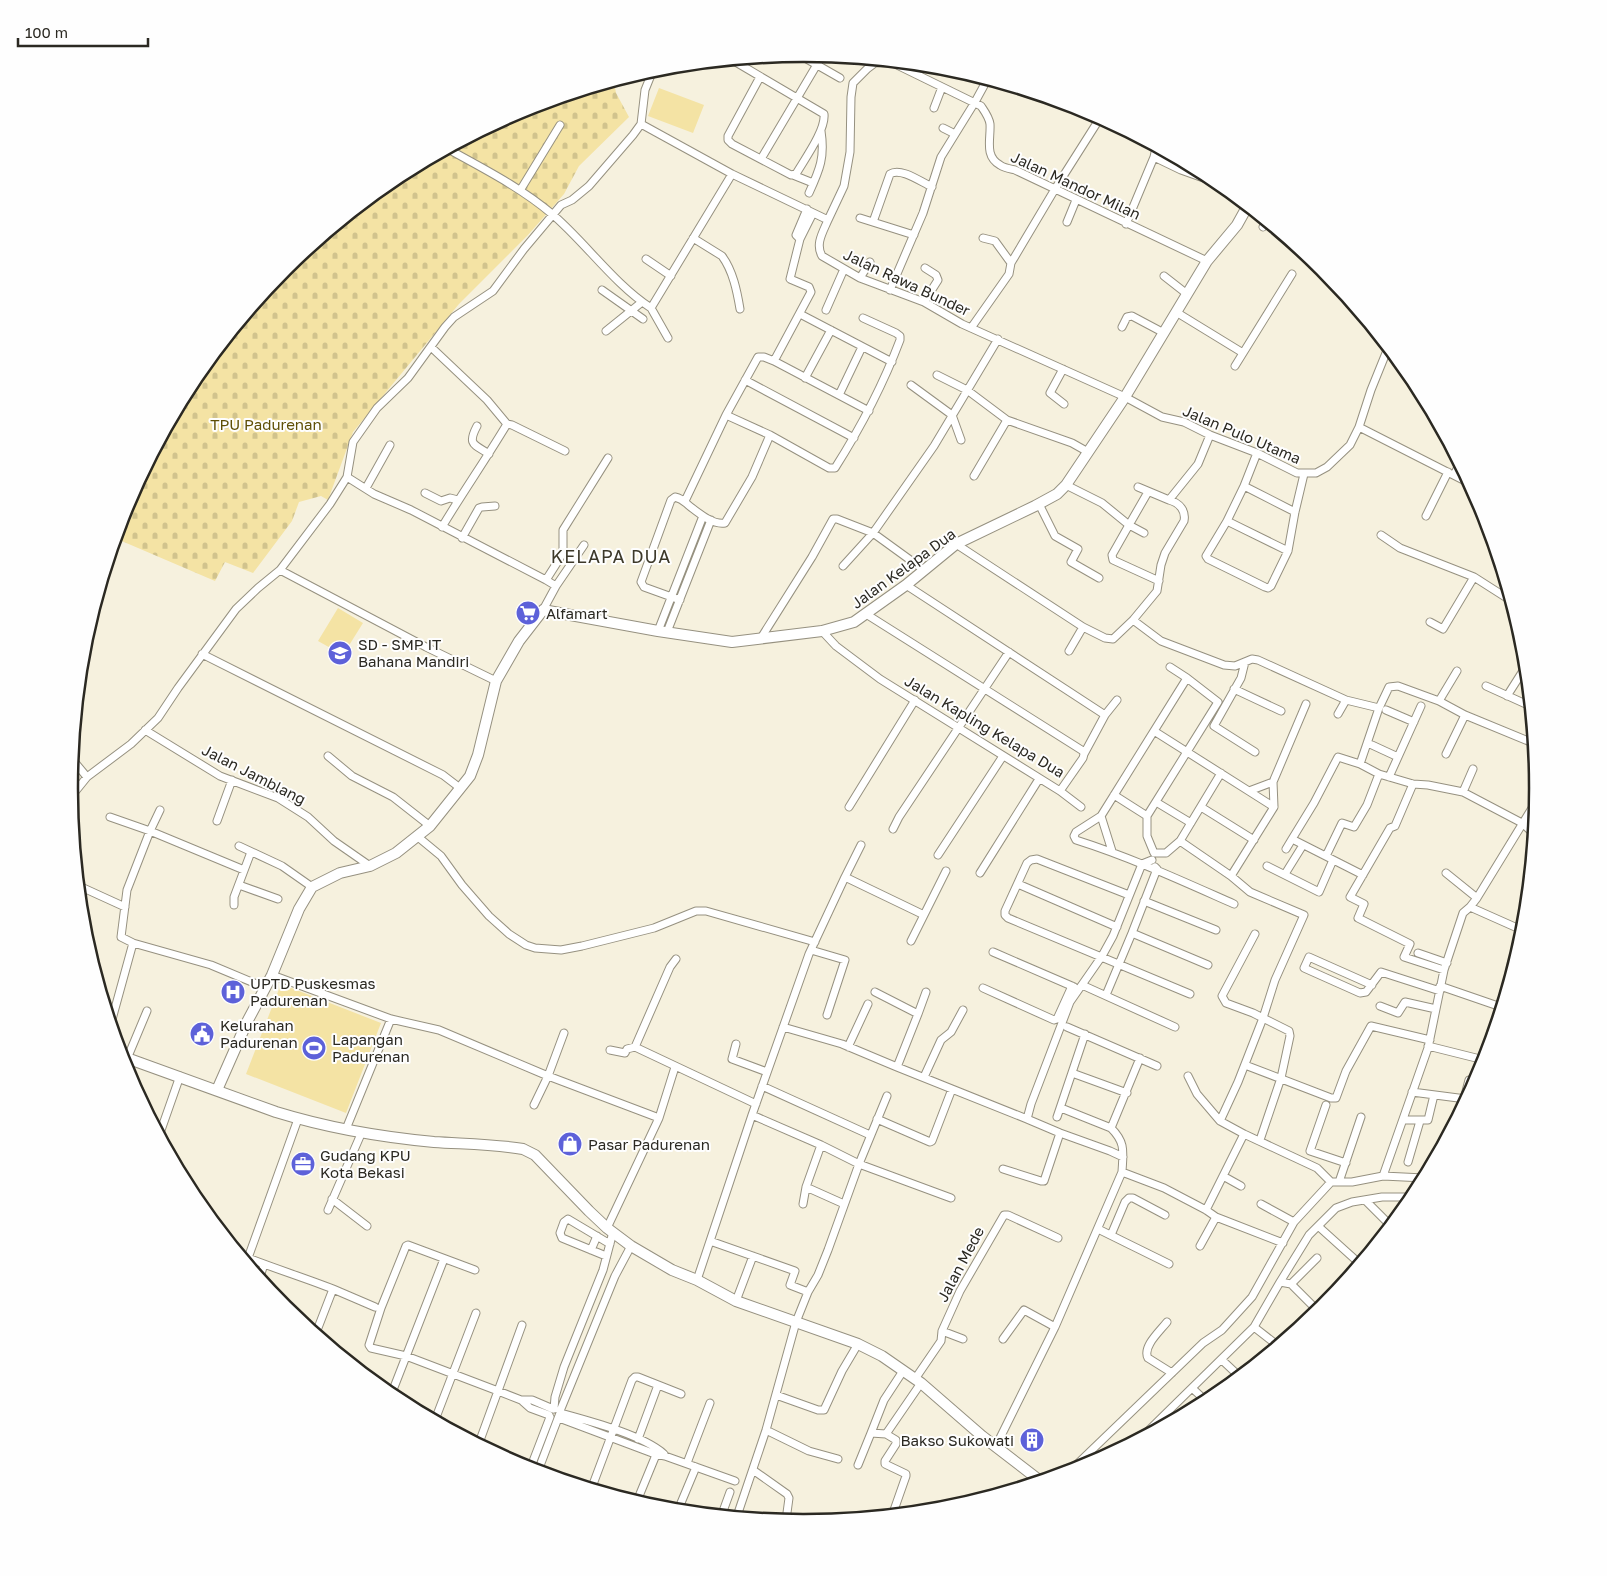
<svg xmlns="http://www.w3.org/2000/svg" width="1607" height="1576" font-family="'Golos Text',sans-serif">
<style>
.green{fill:#f4e3a4}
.cemetery{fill:url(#cemetery-stones)}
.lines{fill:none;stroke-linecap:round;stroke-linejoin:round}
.minor-casing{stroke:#969180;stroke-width:9}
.secondary-casing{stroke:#969180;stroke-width:12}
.minor{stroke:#fff;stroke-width:7}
.secondary{stroke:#fff;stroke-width:10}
.labels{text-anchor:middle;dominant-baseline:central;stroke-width:4;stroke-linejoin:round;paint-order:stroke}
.street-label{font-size:15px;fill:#2b2922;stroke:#fefefe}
.park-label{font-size:15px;fill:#5f4f05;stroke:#fefefe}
.poi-label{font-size:15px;fill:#2b2922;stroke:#fefefe;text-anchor:start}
.quarter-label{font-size:18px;letter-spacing:1px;fill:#3d392a;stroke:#fefefe}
.rim{fill:none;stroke:#2b2922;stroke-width:2.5}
</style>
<defs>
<pattern id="cemetery-stones" width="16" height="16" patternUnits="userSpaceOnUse" patternTransform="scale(1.25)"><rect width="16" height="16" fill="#f4e3a4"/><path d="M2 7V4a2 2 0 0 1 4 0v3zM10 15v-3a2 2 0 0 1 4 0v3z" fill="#d1c38d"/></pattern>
</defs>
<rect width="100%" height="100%" fill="#f6f1de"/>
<path class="green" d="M659 88 704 105 693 133 648 116Z
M338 608 363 623 343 655 318 641Z
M281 984 381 1023 346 1113 246 1074Z"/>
<path class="cemetery" d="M614 82 616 93 629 117 579 166 564 194 528 235 459 304 353 432 328 500 321 496 299 502 292 521 253 573 225 562 215 581 117 539 125 507 193 380 285 269 396 177 523 110Z"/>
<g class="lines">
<defs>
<path id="minor" d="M798 54 840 78
M734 61 824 114C826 130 804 160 796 174L791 175 732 144 728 140V136L760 77
M893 63 981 106C985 112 989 117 990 124 991 139 984 156 1000 165 1004 168 1011 169 1015 170L1207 261
M934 108 942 87
M641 124 732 174 828 220C823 232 815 244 822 256L860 278 924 302 962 324 1125 397 1162 417 1184 422 1210 435 1257 453 1297 473H1316L1327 467 1350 445 1359 427 1469 483
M943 128 955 134
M448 149C484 169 520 187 552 214 585 242 614 284 651 308L732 174
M1154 157 1156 148
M761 159 822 56
M793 175 813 183
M521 189 560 125
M809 193C820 169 825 157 821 131
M860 218 914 235
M828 220 844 186 850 152 851 97 853 83 867 69 875 63 886 62
M873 222 890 174C901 167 921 182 932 187
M1067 222 1076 200
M1126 224 1154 157 1181 170 1209 180
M1263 227 1266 222
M693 238 722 256C733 271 737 291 740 309
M800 239 796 235 807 209
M646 259 671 276
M1011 263 1055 189 1100 118
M1164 276 1187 294
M860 278 870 262
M602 290 643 319
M890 290 923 213 941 157 975 102 987 80
M924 302 938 280 936 275 925 268
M651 308 668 338
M826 310 844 269
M1176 312 1243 353
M800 314 892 362
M1122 327 1127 317 1132 316 1164 333
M971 328 1009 274 1011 263 995 241 983 238
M606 331 642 302
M431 347 487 400 507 424
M774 361 811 292 809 287 790 279 800 239 813 213
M1235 366 1292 274
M1063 369 1050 393 1064 404
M937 375 967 390 1007 420 1072 443 1088 452
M805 378 831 330
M745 380 854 438
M911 385 952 415 961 440
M839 395 862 347
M726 415 770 435 829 468H835C861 427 883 385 900 340V336L896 333 863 318
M477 426C467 445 474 444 489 454
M1359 427 1371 390 1388 348
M1257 453 1244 486 1227 521 1206 556 1208 559 1265 587 1268 588 1271 586 1288 551 1295 512 1304 474
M1454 475 1459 465
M974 476 1007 420
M347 477 374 494 411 510 546 580 556 586
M1066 485 1102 503 1129 525 1112 555 1113 560 1159 581
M1244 486 1295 512
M1138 487 1169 500 1198 464 1210 435
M366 488 390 445
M425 493 441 501 450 498 458 500
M685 501 726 415 758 357H764L774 361 869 411
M1039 504 1055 536 1078 549 1071 562 1099 578
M1426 516 1448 472
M1227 521 1288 551
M442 527C463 492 486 459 507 424L512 425 565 451
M1144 533 1129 525 1148 492
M1381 535 1400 548 1474 577 1510 600
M462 538 479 508 482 507 495 506
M956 544 1083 627 1105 638 1113 639 1133 620 1157 591 1161 565 1165 553 1184 521C1186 511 1180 503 1169 500
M843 566 873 533 924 570
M280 570 426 647 496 681
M546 580 560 558 563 551V530L608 458
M906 585 1105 715
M680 600 644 587 641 582 671 500 675 497C684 499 685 503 692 508 701 515 714 525 725 523L752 477 770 435
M543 610 556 586 584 545
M866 614 1083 751 1084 754 1083 758 1060 791
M1133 620 1161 641 1224 665 1235 666 1252 659 1258 660 1346 700 1379 708
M1430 622 1443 629 1474 577
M658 631 703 516
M822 631 836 646 880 679 1060 791 1081 807
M667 632 711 520
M761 638 812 557 833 519H837L873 533 934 446 998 339
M1069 651 1083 627
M202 654 443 775 460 788
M1245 662 1241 678 1214 726 1255 752
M1486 686 1530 706
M1234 689 1281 711
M1507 696 1526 666
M1439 701 1457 671
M1386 710 1414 722
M1338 714 1346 700
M145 730 220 776 278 798 308 817 334 841 370 866
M1154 731 1274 807
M1533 743 1465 715 1439 701 1398 686 1389 687 1379 708 1360 764 1379 774 1413 784 1428 785 1463 792 1522 823 1533 833
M1372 745 1398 757
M1084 754 1105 715 1117 700
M1446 754 1465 715
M328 756 352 776 393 797 430 826
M72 759 87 777
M1389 777 1421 706
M1413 784 1395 826 1390 828 1350 897 1364 904 1358 918 1410 944 1404 957 1444 970
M1249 791 1273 782
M1463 792 1473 769
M1114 795 1147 816V836L1154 853H1166L1180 841 1221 773
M70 798 87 777 131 744 158 718 178 688 236 609 258 588 280 570 330 504 347 477 353 442 377 408 408 378 445 327 454 317 493 291 524 249 561 205 572 200 589 186 633 135 641 124 645 90 653 70
M1156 802 1191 823
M849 807 915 700
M1201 807 1254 840
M1101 816 1076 832 1074 836 1076 840C1130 857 1182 881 1234 904
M1147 816 1218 702 1187 678 1170 667
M110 817 150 831 160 810
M217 821 232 780
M893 829 899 817 1009 652
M418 837 441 856 462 885 489 916 509 934 526 945 535 948 561 950 582 946 654 928 696 911H706L815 942
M1292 839 1314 803 1338 757 1360 764
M1180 841 1231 876 1250 892 1304 915 1275 980 1263 1018 1238 1082 1220 1121
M239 846 282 866 312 887
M1286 849 1292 839 1363 875
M1112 851 1101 816 1187 678
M938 855 1003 756
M1326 856 1342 823 1354 827 1367 805 1379 774
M1267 866 1319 892 1333 860
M244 870 150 831 127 890 121 937 133 943 211 965 266 988
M980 873 1039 779
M1446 873 1477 898
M1285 874 1303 845
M1231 876 1274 807 1273 782 1306 704
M845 877 861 845
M1018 884 1117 927
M239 885 278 899
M79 886 125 907
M1129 895 1037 859 1031 860 1027 863 1005 911V915L1008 918 1190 994
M1144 901 1216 930
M234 905V897L251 852
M1470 907 1524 931
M1132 933 1208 965
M1255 934 1222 996 1226 1003 1253 1013 1289 1031 1290 1036 1281 1078 1260 1140
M911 941 946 871
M811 950 845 960 827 1015
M993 952 1074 987
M1418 953 1447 963
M272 975 391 1019 439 1030 548 1076 659 1118
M1082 985 1175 1027
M1372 985 1309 957 1304 968 1360 993 1366 992 1381 972 1440 991
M1440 986 1501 1007
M983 988 1054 1020 1057 1019 1072 986
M875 992 918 1014 897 1067
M1106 995 1132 933 1157 869 1155 867
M1380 1006 1398 1013 1405 1002 1436 1009
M918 1014 926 992
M111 1023 133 943
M783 1027 842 1044 897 1067 1027 1119
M1067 1027 1157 1066
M736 1044 732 1059 767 1072
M1428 1046 1480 1059 1485 1058
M635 1047 670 967 676 959
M848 1047 868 1004
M610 1050 625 1053 627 1049 635 1047 756 1104
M1245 1065 1331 1098H1336L1346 1071 1371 1026 1430 1040
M124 1066 147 1011
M1072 1073 1127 1093
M1188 1076 1197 1094 1220 1121 1244 1134 1317 1168 1331 1182
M924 1077 941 1040 951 1032 963 1010
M762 1086 870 1135
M1412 1092 1466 1099
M1464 1099 1469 1080
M534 1105 548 1076 564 1033
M1326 1105 1310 1151 1346 1163
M1061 1108 1111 1128
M752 1115 821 1145
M1057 1117 1085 1034
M298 1119 248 1258C276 1269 305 1278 333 1289L316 1333
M877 1119 930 1142 932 1141 952 1089
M1403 1120H1428L1434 1095
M346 1129 391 1019
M160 1133 180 1076
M1123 1157 1110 1151 1060 1133 1027 1119 1031 1104 1070 1002 1102 956 1113 936 1142 864 1152 860
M1408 1162 1420 1121
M1003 1169 1041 1181H1044L1060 1133
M1122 1172 1164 1188 1206 1210 1216 1217 1283 1243
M1223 1176 1241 1186
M1383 1176 1428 1048 1444 970 1463 913 1470 907 1477 898 1537 800
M1339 1182 1361 1117
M806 1187 844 1204
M332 1199 367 1226
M1365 1200 1390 1225
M803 1204 806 1187 821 1145 859 1164 951 1198
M1261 1204 1294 1222
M328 1210 361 1134
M1206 1210 1244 1134
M1318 1226 1359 1263
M607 1228 659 1118 675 1067
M1098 1229 1169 1264
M1111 1235 1125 1202 1129 1198H1133L1165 1215
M710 1241 795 1271 790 1285 808 1292
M1200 1246 1216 1217
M591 1250 597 1236
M606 1256 562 1238 560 1233 564 1222 568 1219 610 1244
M475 1270 408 1245 406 1246 381 1308 369 1345 371 1348 406 1356 498 1391 521 1400 530 1408 549 1415
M260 1277 264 1264
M697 1280 752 1115 809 954 845 877 924 915
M1280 1282 1291 1284 1318 1311
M1291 1284 1317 1258
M333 1289 375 1307
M736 1301 753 1256
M1167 1322C1160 1331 1142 1347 1148 1358L1172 1373
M1254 1327 1277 1345
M942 1331 963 1339
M1003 1339 1024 1310 1055 1327
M1222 1360 1239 1376
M915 1379 941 1341 942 1331 960 1291 1004 1215H1008L1058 1238
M1193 1389 1206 1401
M391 1395 444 1259
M776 1395 818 1410H824L842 1371 858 1344
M521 1400H532L553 1409
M554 1409 555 1397 564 1367 603 1270 613 1232
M560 1411 615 1276 631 1246
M560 1413C589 1421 643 1435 664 1454
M559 1418 655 1454 665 1456 735 1481
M435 1420 476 1313
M766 1430 809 1451 838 1459
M871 1433 884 1400 903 1371
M1146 1433 1254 1327 1280 1282 1309 1235 1336 1208 1352 1202 1382 1197H1413
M638 1439 658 1385
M479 1443 522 1325
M996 1446 1055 1327 1122 1172C1123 1152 1126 1143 1111 1128L1140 1058
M687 1463 710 1403
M858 1465 871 1433 886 1434
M530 1469 550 1417
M753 1470 787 1494 789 1498 786 1520
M538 1471 560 1413
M1070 1471 1203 1343 1222 1330 1252 1297 1294 1222 1331 1182H1352L1383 1176 1424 1178
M592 1487 632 1380 635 1377H638L681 1394
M637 1501 658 1450
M678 1510 696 1467
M893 1513 906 1476V1474L885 1464V1461L896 1444V1440L886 1434 921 1383
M722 1514 730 1492
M737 1516 766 1430 796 1322 808 1292 818 1275 828 1250 859 1164 887 1096"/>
<path id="secondary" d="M121 1056 276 1112C328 1128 380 1137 434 1142 464 1144 494 1144 523 1149L535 1155 589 1211 607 1228 631 1246 672 1270 697 1280 736 1301 858 1344 882 1356 921 1383 982 1436 1039 1480
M217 1090 247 1022 272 975 299 909 312 887 340 873 370 866 396 853 430 826 470 776 478 755 496 681 519 641 543 610 658 631 732 642 822 631 854 622 906 585 956 544 1035 506 1057 494 1066 485 1125 397 1207 261 1237 225 1247 207"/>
</defs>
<use href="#minor" class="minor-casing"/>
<use href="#secondary" class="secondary-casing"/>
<use href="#minor" class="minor"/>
<use href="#secondary" class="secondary"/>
</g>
<defs>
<symbol id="supermarket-disc" viewBox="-11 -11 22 22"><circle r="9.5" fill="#5d61d9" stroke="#fefefe"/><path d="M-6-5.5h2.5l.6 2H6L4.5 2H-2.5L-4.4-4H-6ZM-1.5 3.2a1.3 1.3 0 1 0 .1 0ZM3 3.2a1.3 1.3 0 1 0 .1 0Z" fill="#fff"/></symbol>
<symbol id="school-disc" viewBox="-11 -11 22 22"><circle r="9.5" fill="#5d61d9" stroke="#fefefe"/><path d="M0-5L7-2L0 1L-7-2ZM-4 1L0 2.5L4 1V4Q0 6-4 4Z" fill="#fff"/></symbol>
<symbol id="hospital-disc" viewBox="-11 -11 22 22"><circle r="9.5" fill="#5d61d9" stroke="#fefefe"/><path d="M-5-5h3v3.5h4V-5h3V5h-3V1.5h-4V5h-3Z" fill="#fff"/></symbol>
<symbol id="civic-disc" viewBox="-11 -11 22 22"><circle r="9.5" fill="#5d61d9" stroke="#fefefe"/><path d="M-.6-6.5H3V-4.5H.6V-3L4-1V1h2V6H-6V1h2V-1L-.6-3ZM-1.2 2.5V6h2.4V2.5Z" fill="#fff"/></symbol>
<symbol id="stadium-disc" viewBox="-11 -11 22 22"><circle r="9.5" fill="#5d61d9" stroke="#fefefe"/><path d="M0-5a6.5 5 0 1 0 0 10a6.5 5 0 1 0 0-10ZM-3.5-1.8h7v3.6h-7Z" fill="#fff"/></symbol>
<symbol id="shop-disc" viewBox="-11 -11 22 22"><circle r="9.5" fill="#5d61d9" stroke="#fefefe"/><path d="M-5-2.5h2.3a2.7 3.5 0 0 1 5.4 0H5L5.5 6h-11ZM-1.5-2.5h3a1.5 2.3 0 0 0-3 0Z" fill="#fff"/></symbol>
<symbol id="office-disc" viewBox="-11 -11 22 22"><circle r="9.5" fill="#5d61d9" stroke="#fefefe"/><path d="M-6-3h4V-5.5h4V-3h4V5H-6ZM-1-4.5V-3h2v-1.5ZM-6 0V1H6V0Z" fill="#fff"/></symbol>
<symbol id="building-disc" viewBox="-11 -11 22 22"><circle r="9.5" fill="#5d61d9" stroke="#fefefe"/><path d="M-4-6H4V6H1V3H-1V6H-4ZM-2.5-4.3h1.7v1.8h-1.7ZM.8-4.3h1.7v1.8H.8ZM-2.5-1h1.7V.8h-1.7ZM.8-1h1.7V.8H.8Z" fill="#fff"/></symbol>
</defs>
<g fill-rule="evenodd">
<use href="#supermarket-disc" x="514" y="599" width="28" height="28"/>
<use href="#school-disc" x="326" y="639" width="28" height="28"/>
<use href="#hospital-disc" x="219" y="978" width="28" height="28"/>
<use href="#civic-disc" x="188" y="1020" width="28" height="28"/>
<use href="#stadium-disc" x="300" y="1034" width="28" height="28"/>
<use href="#shop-disc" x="556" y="1130" width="28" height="28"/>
<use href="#office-disc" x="289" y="1150" width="28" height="28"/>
<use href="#building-disc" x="1018" y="1426" width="28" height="28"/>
</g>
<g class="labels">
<g class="street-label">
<text transform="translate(1076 185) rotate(25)">Jalan Mandor Milan</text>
<text transform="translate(907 282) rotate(25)">Jalan Rawa Bunder</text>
<text transform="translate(1242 434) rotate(23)">Jalan Pulo Utama</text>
<text transform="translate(903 568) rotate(-36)">Jalan Kelapa Dua</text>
<text transform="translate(985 726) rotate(31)">Jalan Kapling Kelapa Dua</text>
<text transform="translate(254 774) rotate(27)">Jalan Jamblang</text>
<text transform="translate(960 1264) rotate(-62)">Jalan Mede</text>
</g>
<g class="park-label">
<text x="266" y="424">TPU Padurenan</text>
</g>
<g class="poi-label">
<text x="546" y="613">Alfamart</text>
<text x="358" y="644">SD - SMP IT<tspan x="358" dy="17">Bahana Mandiri</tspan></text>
<text x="250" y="983">UPTD Puskesmas<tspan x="250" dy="17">Padurenan</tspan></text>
<text x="220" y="1025">Kelurahan<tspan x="220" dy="17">Padurenan</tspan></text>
<text x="332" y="1039">Lapangan<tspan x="332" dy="17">Padurenan</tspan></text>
<text x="588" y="1144">Pasar Padurenan</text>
<text x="320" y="1155">Gudang KPU<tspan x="320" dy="17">Kota Bekasi</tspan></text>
<text x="1014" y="1440" text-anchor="end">Bakso Sukowati</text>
</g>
<g class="quarter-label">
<text x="611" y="556">KELAPA DUA</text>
</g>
</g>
<path d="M0 0H1607V1576H0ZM803 62H804A725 725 0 0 1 1529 787V789A725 725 0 0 1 804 1514H803A725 725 0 0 1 78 789V787A725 725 0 0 1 803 62Z" fill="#fefefe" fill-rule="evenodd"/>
<path class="rim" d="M803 62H804A725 725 0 0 1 1529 787V789A725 725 0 0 1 804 1514H803A725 725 0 0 1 78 789V787A725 725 0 0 1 803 62Z"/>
<path d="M18 38v8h130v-8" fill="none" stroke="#2b2922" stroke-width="2.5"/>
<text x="25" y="38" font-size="15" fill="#2b2922" stroke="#fefefe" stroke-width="4" paint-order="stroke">100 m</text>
</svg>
